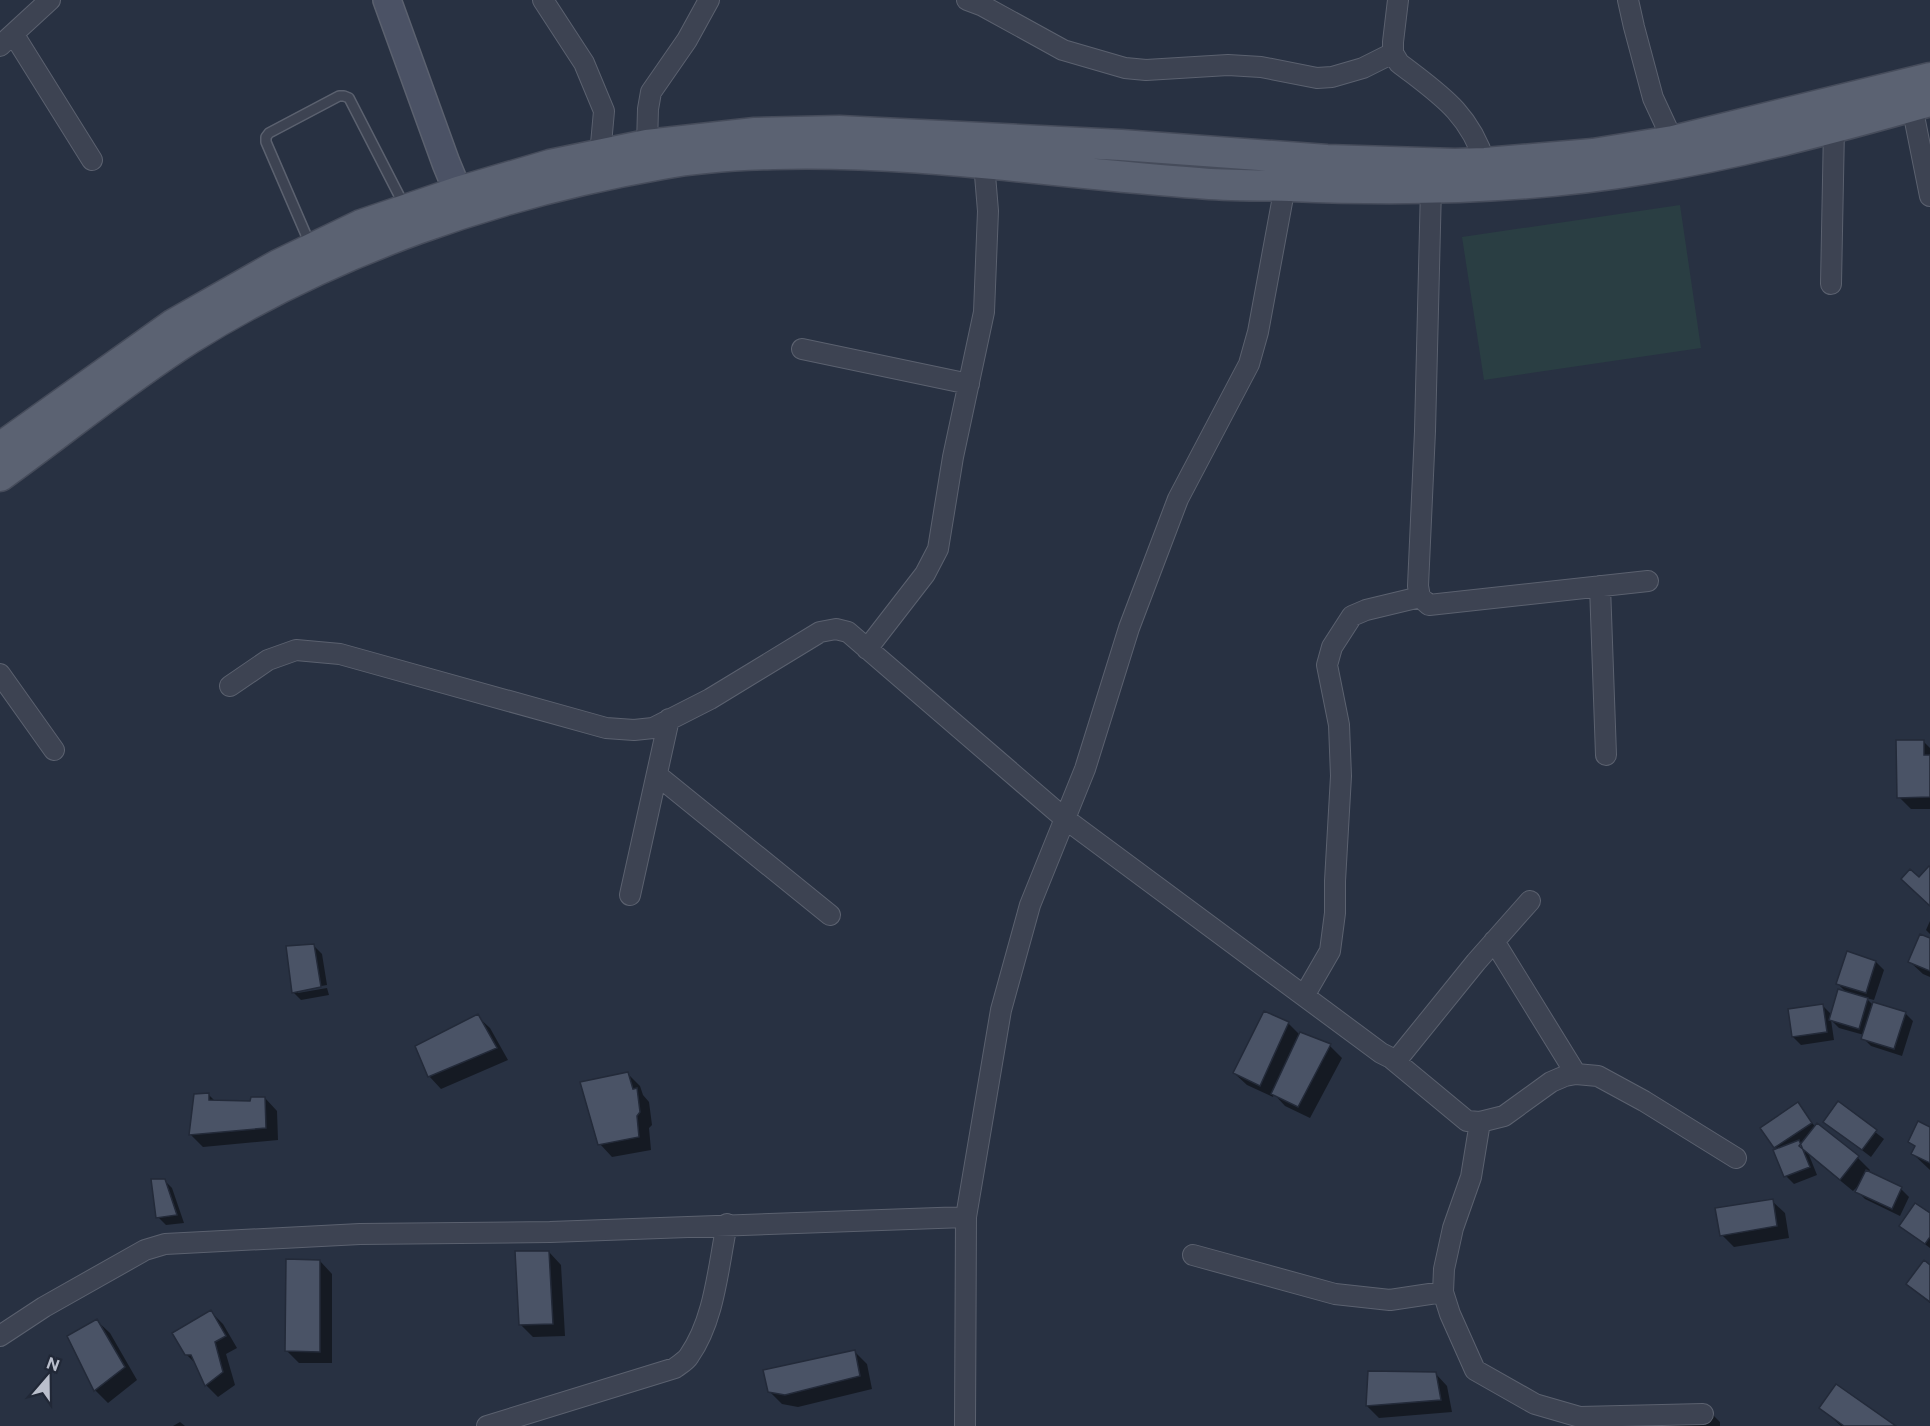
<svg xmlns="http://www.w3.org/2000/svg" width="1930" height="1426" font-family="'Public Sans',sans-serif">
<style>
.green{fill:#2a3e43}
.shadow{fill:#0007}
.building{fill:#4a5366;stroke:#232a39;stroke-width:1.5}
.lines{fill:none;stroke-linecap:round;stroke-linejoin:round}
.lane-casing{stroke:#5b616f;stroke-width:12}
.street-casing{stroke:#5b616f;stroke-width:22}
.secondary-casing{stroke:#5b616f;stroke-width:30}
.primary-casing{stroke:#464c5b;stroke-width:33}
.lane{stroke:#3d4352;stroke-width:9}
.street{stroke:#3d4352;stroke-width:20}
.secondary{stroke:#4b5265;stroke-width:27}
.primary{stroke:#5b6272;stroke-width:30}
</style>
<rect width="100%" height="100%" fill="#283142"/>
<path class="green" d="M1680 205 1701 348 1484 380 1462 237Z"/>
<path class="shadow" d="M1923 741 1930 748V809H1911L1899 797Z
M1930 921V934L1926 930Z
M1930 940V977L1923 974 1910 962Z
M314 946 322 954 327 985 298 990V993L327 988 329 995 301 1000 293 992Z
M1848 953 1876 962 1884 970 1874 1000 1866 998 1873 1005 1905 1013 1913 1021 1902 1056 1871 1046 1863 1038 1864 1035 1839 1028 1831 1020 1834 1040 1801 1045 1793 1037 1822 1005 1832 1015 1847 993 1838 984Z
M477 1016 490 1028 508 1060 441 1089 429 1076Z
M1288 1023 1300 1035 1330 1046 1342 1058 1310 1118 1285 1106 1274 1094 1273 1097 1247 1085 1234 1073Z
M628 1074 640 1086 643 1095 649 1102 652 1125 649 1128 651 1150 612 1157 600 1144Z
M209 1095 216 1102 251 1103 265 1098 277 1111 278 1140 203 1147 191 1135Z
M1798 1104 1816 1128 1858 1158 1870 1170 1868 1173 1901 1189 1909 1197 1900 1216 1865 1199 1857 1191 1861 1183 1853 1191 1809 1155 1817 1175 1794 1184 1786 1176 1778 1150 1762 1128Z
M1839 1104 1884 1139 1871 1157 1825 1122Z
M1930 1128V1170L1913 1154 1916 1148 1910 1142Z
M164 1180 172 1188 184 1223 166 1225 158 1217Z
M1772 1201 1785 1213 1789 1238 1734 1247 1722 1235Z
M1930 1215V1248L1901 1226Z
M549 1252 561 1265 565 1336 533 1337 521 1325Z
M320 1261 332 1274V1363H299L286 1350Z
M1930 1267V1303L1908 1284Z
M211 1312 223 1324 237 1348 226 1354 235 1385 218 1397 206 1385 198 1366 186 1354Z
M97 1321 110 1333 137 1380 108 1403 95 1390 69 1337Z
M855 1352 867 1364 872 1389 798 1407 782 1404 770 1392Z
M1435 1373 1447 1386 1452 1412 1379 1418 1367 1406Z
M1821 1408 1893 1426H1841Z
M1708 1410 1720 1422V1426H1658V1418Z
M180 1422 185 1426H173Z"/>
<path class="building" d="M1896 740H1924V755H1930V797L1897 798Z
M1929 866 1930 867V906L1901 879 1910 869 1919 877Z
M1920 934 1930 938V971L1908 962Z
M314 944 321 987 292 993 286 946Z
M1847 951 1876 961 1866 993 1836 984Z
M1838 989 1868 998 1859 1029 1829 1020Z
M1873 1002 1906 1012 1894 1049 1861 1039Z
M1823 1004 1827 1032 1792 1037 1788 1009Z
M1264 1011 1289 1022 1260 1086 1233 1073Z
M478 1014 497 1048 428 1077 415 1046Z
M1300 1032 1331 1044 1298 1107 1271 1094Z
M628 1072 633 1089 637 1088 640 1112 637 1116 639 1137 598 1145 580 1082Z
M209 1093V1100L250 1101 251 1097H265L266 1128 189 1135 194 1094Z
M1838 1101 1877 1130 1862 1150 1823 1122Z
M1798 1102 1812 1123 1774 1148 1760 1128Z
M1918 1121 1930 1127V1163L1911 1154 1915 1146 1908 1142Z
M1817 1123 1859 1156 1840 1180 1799 1146Z
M1799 1140 1810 1167 1784 1177 1773 1150Z
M1866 1170 1902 1187 1892 1209 1855 1192Z
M151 1179H165L177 1215 156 1218Z
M1773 1199 1777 1226 1720 1236 1715 1208Z
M1915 1203 1930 1213V1237L1925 1244 1899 1226Z
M515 1251H549L553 1324 519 1325Z
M286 1259 320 1260V1352L285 1351Z
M1924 1260 1930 1265V1302L1906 1284Z
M211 1310 226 1336 215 1342 223 1372 205 1386 191 1355H185L172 1333Z
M97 1319 125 1367 94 1391 67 1336Z
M855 1350 860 1376 785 1395 768 1392 763 1370Z
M1368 1371 1436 1372 1441 1400 1366 1406Z
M1836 1384 1896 1426H1844L1819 1408Z"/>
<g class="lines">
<defs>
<path id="lane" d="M310 244 266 142V137L269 133 339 96H344L349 98 404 205"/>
<path id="street" d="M543 0 584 63 604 111 600 155
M967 0 983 6 1063 50 1125 68 1146 70 1228 65 1261 67 1317 78 1332 77 1363 68 1393 53
M1398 0 1393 42V53L1399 63C1439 94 1469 112 1485 163
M1628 0 1634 27 1653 98 1673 141
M14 35 92 160
M0 46 50 0
M1912 106 1930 196
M647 145 648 109 651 92 687 40 709 0
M1431 187 1425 431 1418 586 1420 597 1429 605 1648 581
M1831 284 1834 128
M802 349 969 384
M1600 586 1606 755
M867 649 925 574 938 549 953 457 984 312 988 211 984 163
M0 674 54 750
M230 686 268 660 296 650 340 654 606 728 634 730 653 728 710 699 820 632 836 629 848 632 1064 818 1381 1053 1391 1058 1400 1056 1476 962 1530 901
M657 775 830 915
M630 895 669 719
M1494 941 1576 1074
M1304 996 1330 951 1335 913V881L1341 776 1339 725 1327 665 1332 647 1352 616 1366 610 1420 597
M1391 1058 1467 1121 1480 1122 1504 1116 1551 1082 1565 1076 1576 1074 1598 1076 1644 1101 1736 1158
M1480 1122 1471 1177 1453 1228 1444 1269 1443 1292 1450 1314 1475 1370 1535 1404 1580 1417 1703 1414
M1193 1255 1335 1294 1390 1300 1443 1292
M0 1336 44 1307 145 1250 165 1244 360 1234 550 1232 966 1217
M487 1426 675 1368C680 1364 686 1361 689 1356 715 1319 718 1267 727 1224
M965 1426 966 1217 1001 1010 1030 905 1085 769 1129 628 1178 499 1249 364 1258 332 1285 186"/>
<path id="secondary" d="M387 0 446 163 458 192"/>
<path id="primary" d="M0 448 174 324 278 265 361 225 458 192 550 165 647 145 755 133 839 131 1121 145 1327 160 1455 164 1485 163 1593 154 1673 141 1930 78
M0 476C63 431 123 381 189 339 332 250 496 193 662 164 699 157 736 155 773 154 916 150 1056 173 1198 183 1229 186 1259 185 1290 186 1408 191 1527 189 1644 169 1741 153 1835 128 1930 101"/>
</defs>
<use href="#lane" class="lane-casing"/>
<use href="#street" class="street-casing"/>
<use href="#secondary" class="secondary-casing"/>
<use href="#primary" class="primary-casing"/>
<use href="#lane" class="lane"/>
<use href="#street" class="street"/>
<use href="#secondary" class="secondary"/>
<use href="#primary" class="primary"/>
</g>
<g transform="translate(48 1378) rotate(20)" stroke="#212837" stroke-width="4.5" paint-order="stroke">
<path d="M0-4.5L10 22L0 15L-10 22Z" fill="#babfcc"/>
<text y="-9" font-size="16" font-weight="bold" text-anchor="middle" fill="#babfcc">N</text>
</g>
</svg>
